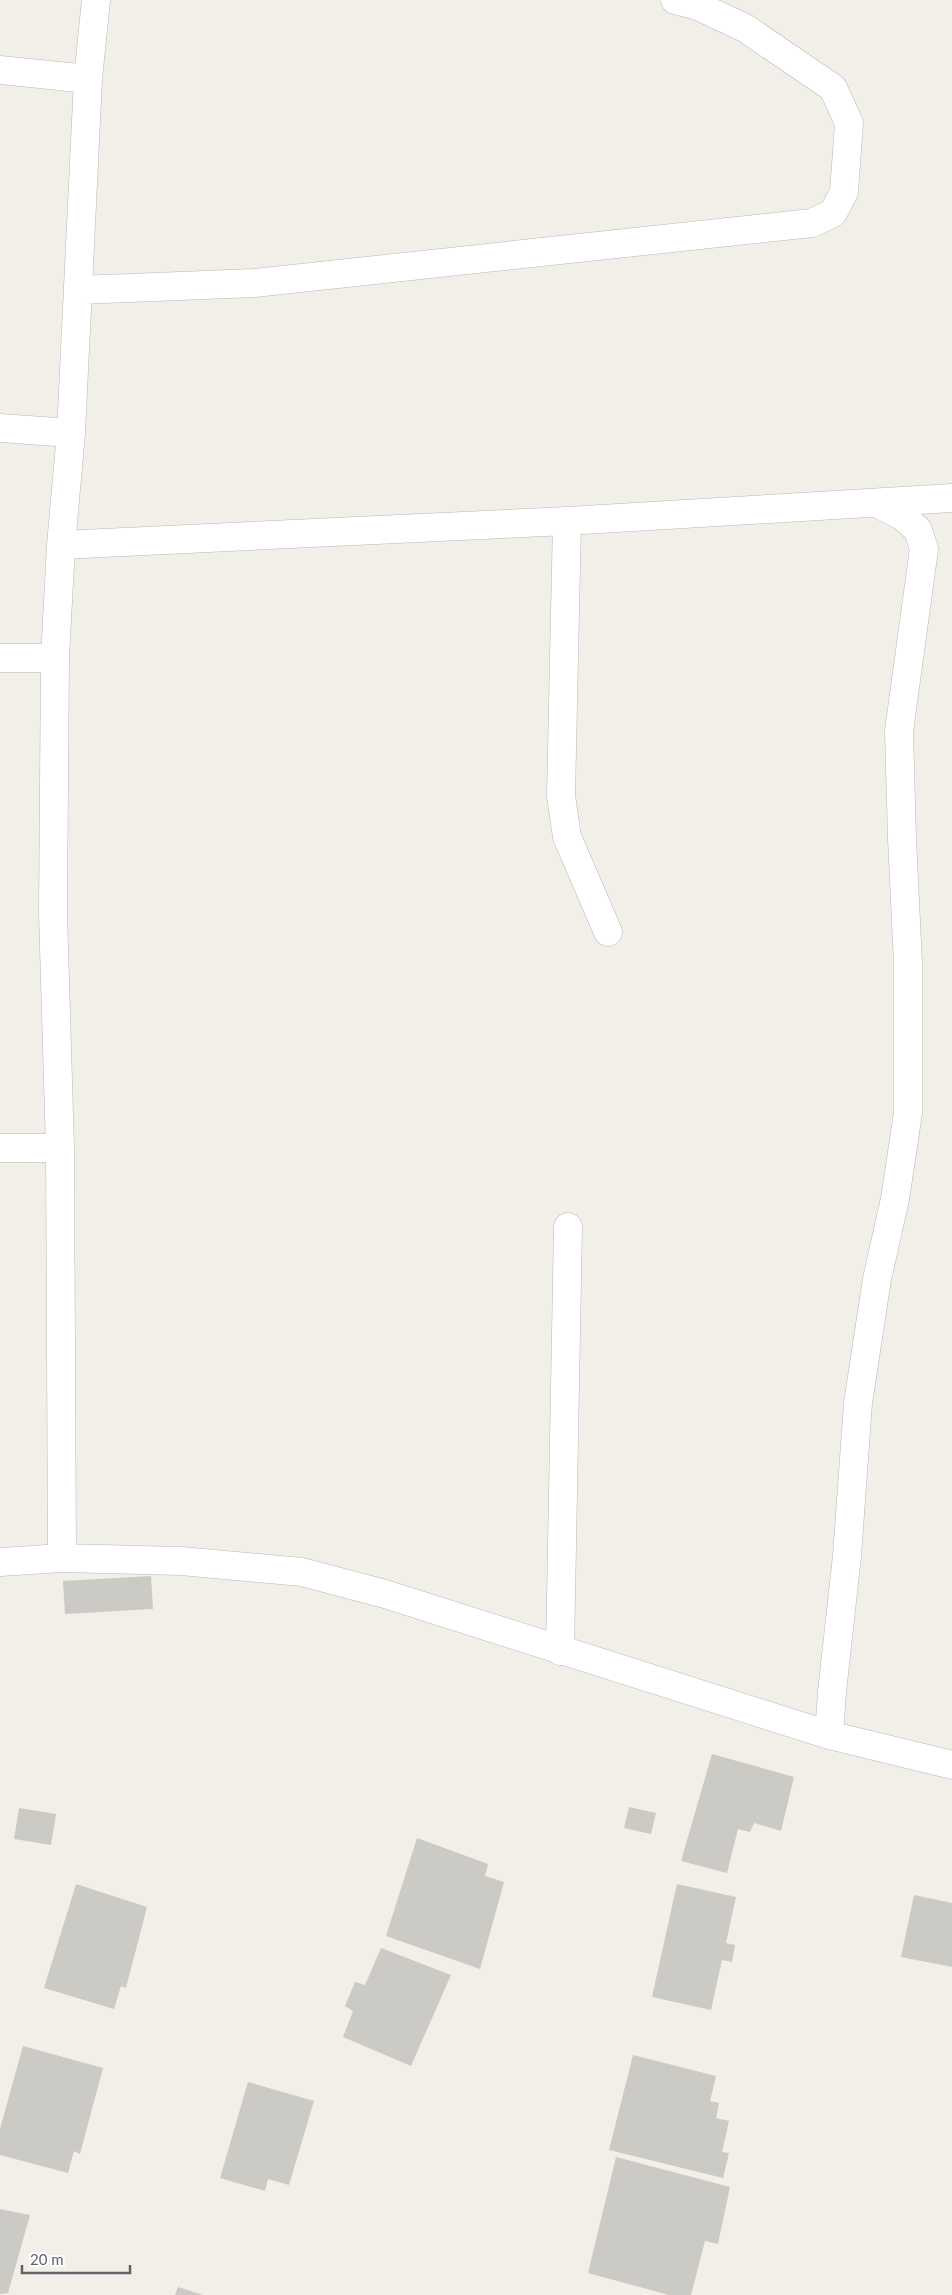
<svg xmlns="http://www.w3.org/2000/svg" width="952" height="2295" font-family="Lato,sans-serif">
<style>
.building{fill:#cccac5}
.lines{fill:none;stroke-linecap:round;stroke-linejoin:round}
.minor-casing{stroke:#b5b8bc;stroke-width:29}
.minor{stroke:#fff;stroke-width:28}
</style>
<rect width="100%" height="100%" fill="#f1efe8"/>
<path class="building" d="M151 1576 153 1609 65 1614 63 1581Z
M712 1754 794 1777 781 1831 754 1823 750 1832 738 1829 727 1873 681 1861Z
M629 1807 656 1813 651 1834 624 1828Z
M19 1808 56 1814 51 1845 14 1839Z
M417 1838 488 1864 485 1876 504 1882 480 1969 386 1936Z
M76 1884 147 1907 126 1988 121 1986 114 2009 44 1988Z
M677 1884 736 1897 726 1943 735 1945 732 1962 722 1960 711 2010 652 1997Z
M914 1895 952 1903V1967L901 1957Z
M381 1948 451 1975 411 2066 343 2037 353 2011 345 2006 355 1982 365 1985Z
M23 2046 103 2068 80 2154 74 2151 68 2173 0 2155V2129Z
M633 2055 716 2076 710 2101 719 2103 716 2118 729 2121 722 2152 729 2153 723 2178 609 2150Z
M248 2082 314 2101 289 2185 268 2179 265 2191 220 2178Z
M616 2157 730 2187 718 2244 705 2241 691 2295H669L588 2273Z
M0 2209 30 2215 8 2293 0 2294Z
M178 2287 203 2295H175Z"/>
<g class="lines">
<defs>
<path id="minor" d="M0 70 88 79
M79 290 254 283 812 223 833 213 844 192 849 123 833 88 745 28 698 6 675 0
M0 428 71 433
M567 521 561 796 567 837 608 932
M61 545 567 521 952 498
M0 658H55
M0 1148H60
M62 1558 60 1148 53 913 55 658 61 545 71 433 88 79 96 0
M0 1562 62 1558 181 1561 302 1572 385 1594 829 1735 952 1765
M560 1651 568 1227
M829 1735 832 1692 847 1556 858 1403 877 1279 895 1199 908 1113V964L902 838 899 731 924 549 918 530 902 516 877 503"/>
</defs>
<use href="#minor" class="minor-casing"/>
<use href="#minor" class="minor"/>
</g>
<path d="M22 2265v8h108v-8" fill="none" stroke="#5f6368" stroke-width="2.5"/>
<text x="30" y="2265" font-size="15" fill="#5f6368" stroke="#ffffff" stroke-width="4" paint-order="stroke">20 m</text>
</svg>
